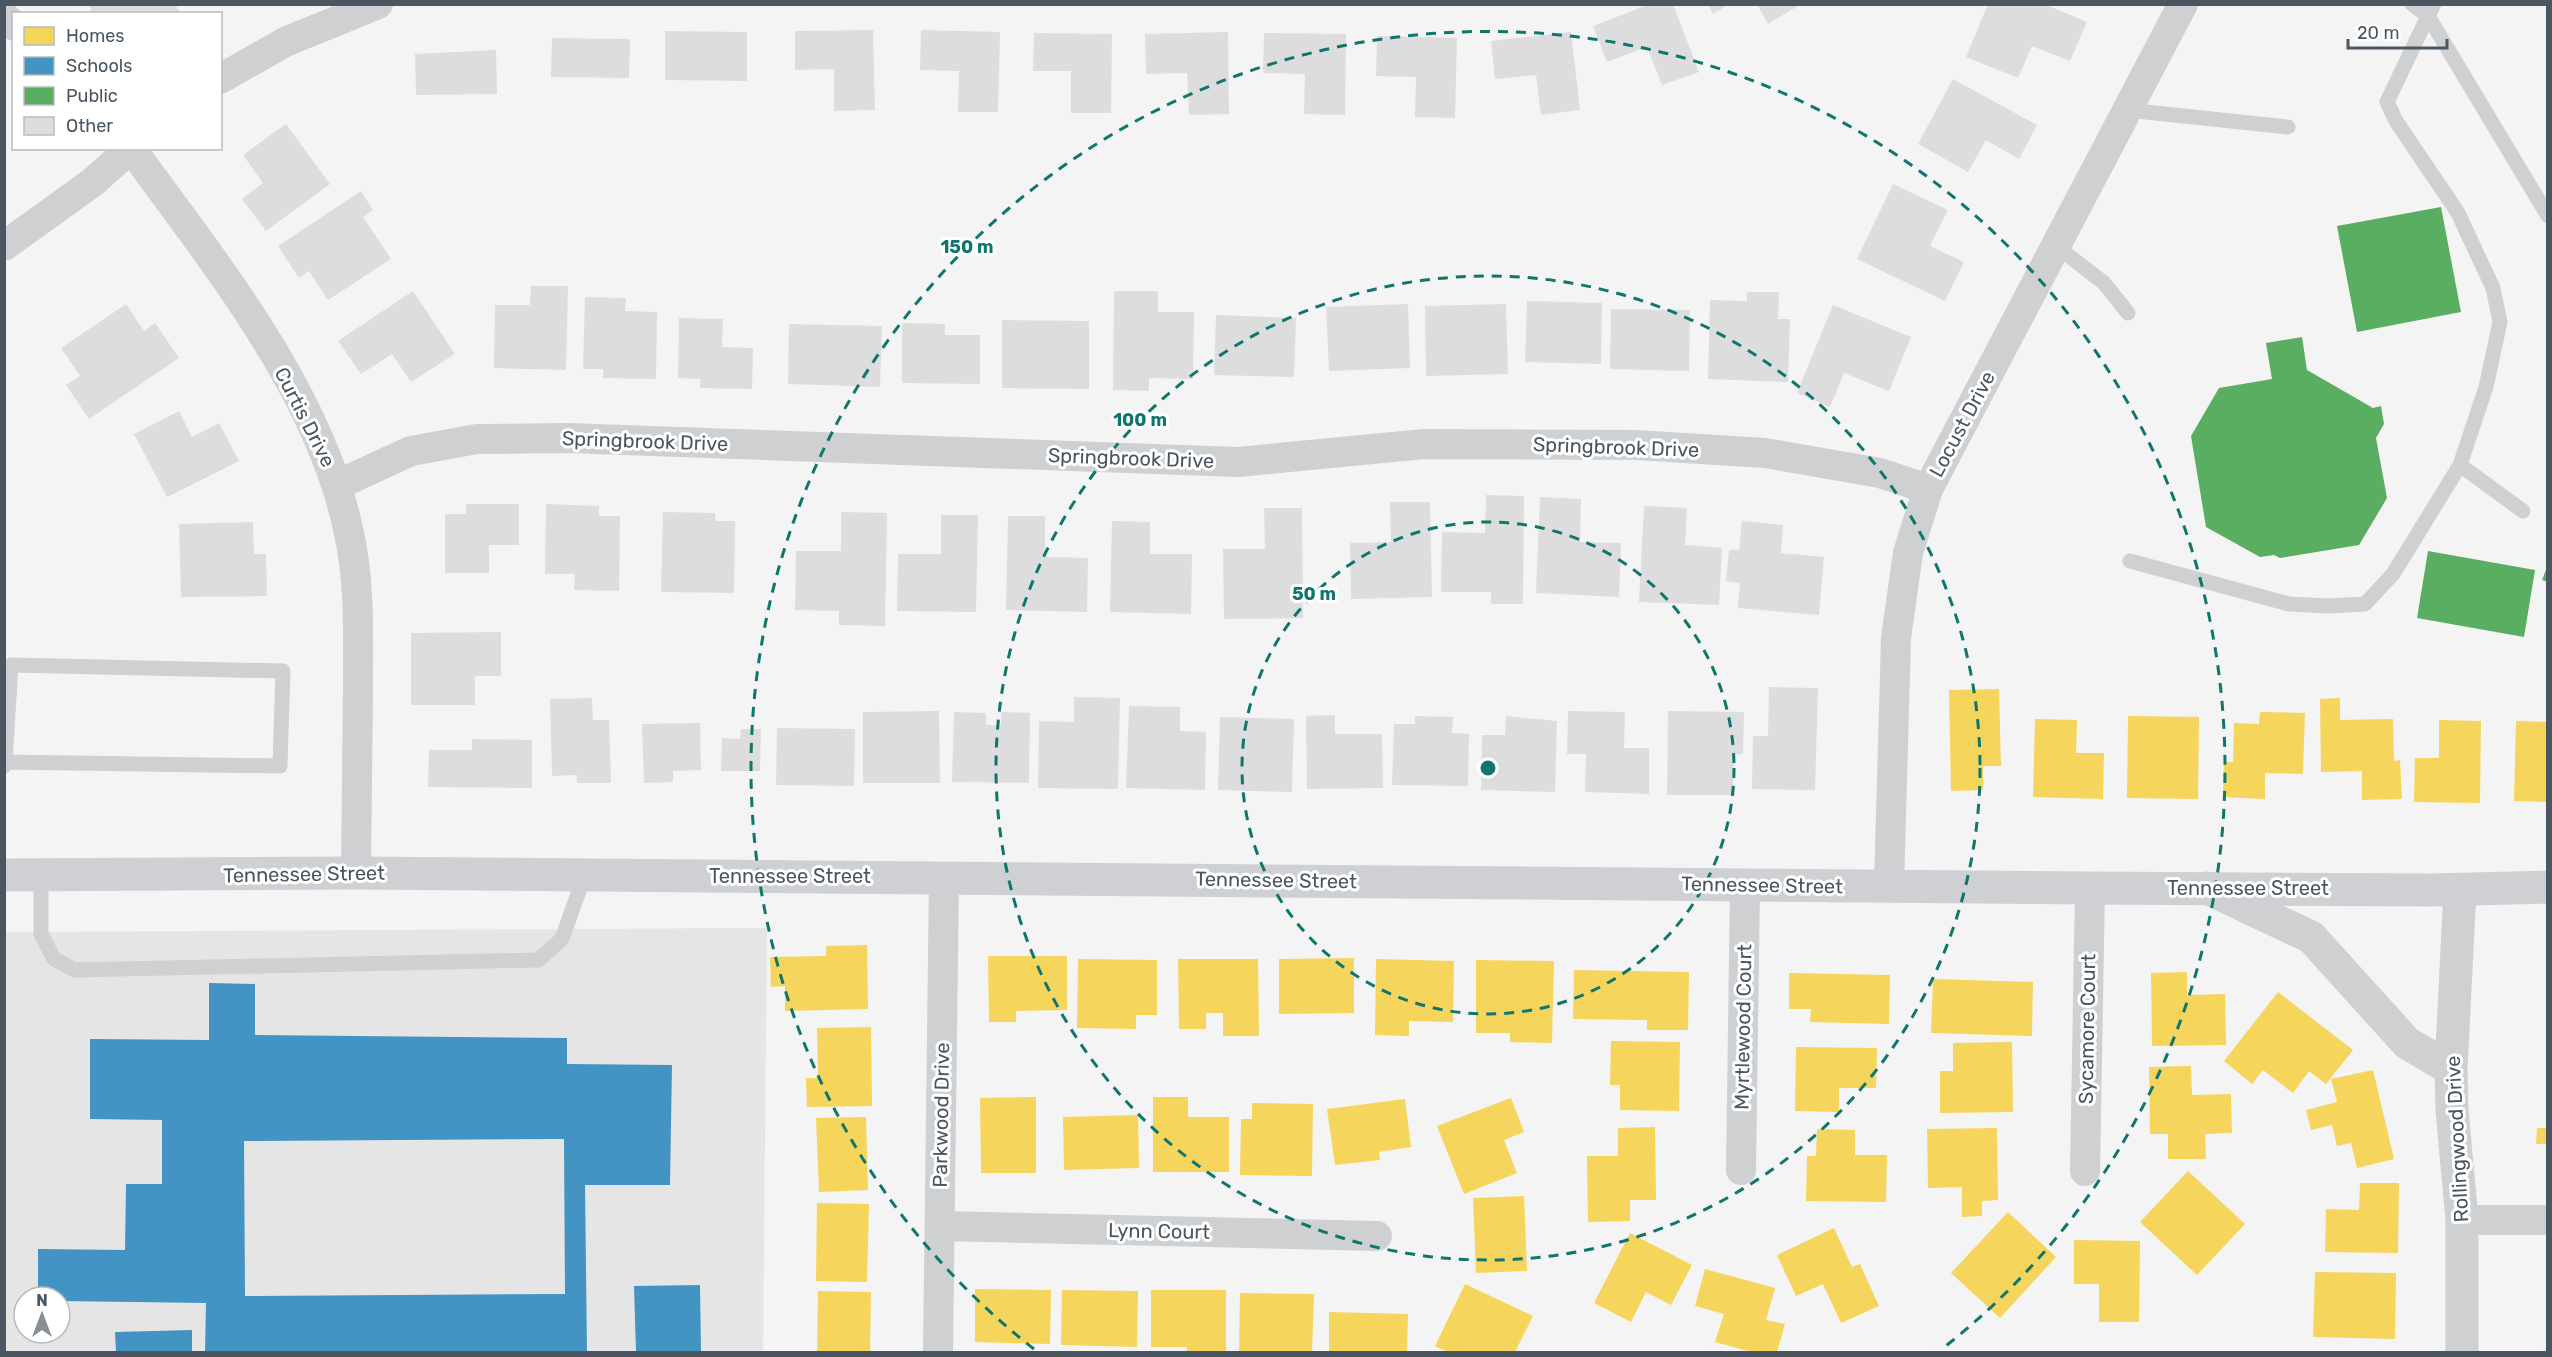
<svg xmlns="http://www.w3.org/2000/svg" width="2552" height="1357" font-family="Rubik,sans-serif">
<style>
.education{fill:#e6e5e6;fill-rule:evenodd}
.homes{fill:#f6d55c}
.schools{fill:#4393c3;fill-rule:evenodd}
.public{fill:#5aae61}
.building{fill:#ddddde}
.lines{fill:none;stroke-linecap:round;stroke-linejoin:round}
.service{stroke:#ced0d2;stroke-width:15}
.minor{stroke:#ced0d2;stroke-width:30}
.tertiary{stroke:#ced0d2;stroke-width:33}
.secondary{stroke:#ced0d4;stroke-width:33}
.ring{fill:none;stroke:#0f766e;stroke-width:3;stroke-dasharray:10 8}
.labels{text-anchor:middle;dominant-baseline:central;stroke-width:6;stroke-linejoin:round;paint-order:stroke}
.street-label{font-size:20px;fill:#4a5661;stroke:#fff}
.centre{fill:#0f766e;stroke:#fff;stroke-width:3}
.ring-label{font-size:18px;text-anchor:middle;font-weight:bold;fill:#0f766e;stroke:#fff;stroke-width:6;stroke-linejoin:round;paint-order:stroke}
</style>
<rect width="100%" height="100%" fill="#f4f4f4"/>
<path class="education" d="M767 928 763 1352H5L4 932ZM24 1297H60V1333H24Z"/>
<path class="homes" d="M1999 689 2001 766H1983V790L1951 791 1949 690Z
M2340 698V720L2393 719 2394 761 2400 760 2402 799 2362 800V771L2321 772 2320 699Z
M2260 712 2305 713 2303 774 2265 773V799L2223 797 2224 762H2233L2234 723 2259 724Z
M2128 716 2199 717 2198 799 2127 798Z
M2035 719 2077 720 2076 753H2104L2103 799 2033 797Z
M2439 720 2481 721 2480 803 2414 802 2415 758H2439Z
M2516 721 2548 722V802L2514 801Z
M867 945 868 1009 785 1011V986L771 987 770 957 826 956V946Z
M988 956H1067V1010L1016 1011V1022H989Z
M1354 958V1013L1279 1014V959Z
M1078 959 1157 960V1015H1136V1029L1077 1028Z
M1178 959H1258L1259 1036H1223V1013H1206V1029H1179Z
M1376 959 1454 961 1453 1022 1409 1021V1036L1375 1035Z
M1476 960 1554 961 1552 1043 1510 1042V1033H1476Z
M1574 970 1689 972 1688 1030H1647V1020L1573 1019Z
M2187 972V995L2225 994 2226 1045 2152 1046 2151 973Z
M1789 973 1890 975 1889 1024 1810 1022 1811 1009H1789Z
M1933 979 2033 982 2032 1036 1931 1033Z
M2278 992 2353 1050 2326 1084 2309 1071 2293 1093 2263 1070 2252 1084 2224 1061Z
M871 1027 872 1106 807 1107 806 1078H818L817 1028Z
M1611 1041 1680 1042 1679 1111 1620 1110V1085H1610Z
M2012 1042 2013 1112 1940 1113V1071H1953V1043Z
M1796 1047 1877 1048 1876 1088H1839V1112L1795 1111Z
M2191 1066 2192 1095 2231 1094 2232 1133 2205 1134 2206 1159H2168V1134H2150L2149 1067Z
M2373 1070 2394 1159 2357 1168 2351 1143 2337 1146 2332 1125 2311 1130 2306 1110 2337 1102 2331 1079Z
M1036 1097V1173H981L980 1098Z
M1153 1097H1188V1117H1229V1172H1153Z
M1511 1098 1524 1132 1504 1140 1517 1173 1464 1194 1437 1126Z
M1405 1099 1411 1147 1379 1152 1380 1160 1335 1165 1327 1109Z
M1252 1103 1313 1104 1312 1176 1240 1175 1241 1119H1252Z
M1138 1115 1139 1168 1064 1170 1063 1117Z
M866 1117 868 1190 819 1192 816 1118Z
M1655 1127 1656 1200H1630V1221L1588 1222 1587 1156H1618V1128Z
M1997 1128 1998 1200 1982 1201V1216L1962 1217V1187L1928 1188 1927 1129Z
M2537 1128H2548V1144H2536Z
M1817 1129 1855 1130V1155H1887L1886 1202 1806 1201 1807 1156H1816Z
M2188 1171 2245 1224 2197 1275 2140 1222Z
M2360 1183H2399L2398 1253 2325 1252 2326 1209 2359 1210Z
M1524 1196 1527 1271 1476 1273 1473 1198Z
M817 1203 869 1204 867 1282 816 1281Z
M2008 1212 2056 1257 2000 1318 1951 1273Z
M1834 1228 1852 1267 1860 1264 1879 1306 1841 1323 1823 1284 1796 1296 1777 1255Z
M1630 1233 1692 1265 1671 1305 1646 1292 1631 1322 1594 1303Z
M2074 1240 2140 1241 2139 1322H2099V1284H2074Z
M1705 1269 1775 1288 1766 1320 1785 1324 1777 1352H1752L1715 1342 1724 1314 1695 1306Z
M2315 1272 2396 1273 2395 1339 2313 1337Z
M1465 1284 1533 1316 1515 1352H1448L1435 1346Z
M975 1289 1051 1290 1050 1344 975 1342Z
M1062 1290 1138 1291 1137 1347 1061 1345Z
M1151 1290H1226V1352H1187V1347H1151Z
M818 1291 871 1292 870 1352H817Z
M1240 1293 1314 1294 1312 1352H1239Z
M1329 1312 1408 1314 1407 1352H1329Z"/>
<path class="schools" d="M209 983 255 984V1035L567 1038V1064L672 1065 670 1185H585L587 1352H205L206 1303 60 1301V1297H38V1249L125 1250 126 1184H162V1120L90 1119V1039L209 1040ZM564 1139 565 1294 245 1296 244 1141Z
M700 1285 701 1352H636L634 1286Z
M192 1330V1352H116L115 1332Z"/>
<path class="public" d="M2441 207 2461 312 2357 332 2337 226Z
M2302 337 2307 370 2373 408 2381 406 2384 424 2376 438 2387 498 2359 545 2280 558 2274 555 2260 557 2206 527 2191 436 2219 388 2272 379 2266 343Z
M2428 551 2535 570 2524 637 2417 618Z
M2547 567H2548V582L2542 580Z"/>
<path class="building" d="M88 4H175L181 14H94Z
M1650 4H1673L1699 72 1662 85 1647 47 1607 62 1593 26Z
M1708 4H1729L1713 14Z
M1757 4H1801L1768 24Z
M1988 4H2044L2087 22 2070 61 2032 46 2018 78 1966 57Z
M873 30 875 110 834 111V69L795 70V31Z
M921 30 1000 32 998 112H958L959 71 920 70Z
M665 31 747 32V81L665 80Z
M1228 32 1229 114 1189 115 1187 73 1146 74 1145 34Z
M1571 32 1580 110 1541 115 1536 75 1495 79 1491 41Z
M1034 33 1112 34 1111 113H1071V71H1033Z
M1264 33 1346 34 1345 115 1304 114 1305 74 1263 73Z
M1377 36 1457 38 1455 118 1415 117 1416 77 1376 76Z
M552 38 630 39 629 78 551 77Z
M496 50 497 94 416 95 415 54Z
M1953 79 2037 125 2019 159 1986 140 1968 172 1918 144Z
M286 124 330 184 266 231 242 199 263 183 243 155Z
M1893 184 1948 210 1930 246 1964 262 1945 301 1857 259Z
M361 191 373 210 363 217 391 259 328 300 309 271 299 278 278 246Z
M531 286H568L566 370 494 368 495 305H530Z
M413 291 455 354 411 382 392 354 361 374 338 341Z
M1114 291H1158V312H1194L1193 379 1149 378V391L1113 390Z
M1747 292H1779L1778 319H1790L1788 382 1708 379 1710 300 1747 301Z
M585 297 626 298 625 311 657 312 656 379 603 378V369H583Z
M1527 301 1602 303 1601 364 1525 362Z
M126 304 144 331 155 323 179 358 89 419 66 385 80 376 61 348Z
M1408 304 1410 368 1329 371 1326 307Z
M1506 304 1508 374 1426 376 1425 306Z
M1833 305 1911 337 1889 391 1844 373 1830 407 1797 393Z
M1611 309 1690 310 1689 371 1610 369Z
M1216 315 1296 318 1294 377 1214 375Z
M679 318 723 319 722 347 753 348 752 389 700 388 701 379 678 378Z
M1002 320 1089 321V389L1002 388Z
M902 323 945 324V335H980V384L902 383Z
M789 324 882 326 880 387 788 384Z
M179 411 192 437 219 423 239 461 167 497 134 434Z
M1486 495 1524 496 1523 604H1491V592H1441L1442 532 1485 533Z
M1540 497 1581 499 1580 542 1621 543 1619 597 1536 593Z
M1390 502H1430L1432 597 1351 599 1350 543 1391 542Z
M466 504H519V545H489V573H445V514H466Z
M546 504 599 506V516H620L619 591 574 590 575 574H545Z
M1644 506 1687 508 1685 545 1722 548 1719 605 1639 602Z
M1264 508H1302L1303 618 1224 619 1223 549H1265Z
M663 512 715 513V521H735L734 593 661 592Z
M841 512 887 513 885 626 839 625V611L795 610 796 551H841Z
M941 515H978L976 612 897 611 898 554H941Z
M1008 516H1045V557L1088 558 1087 612 1006 610Z
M1112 521 1150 522V554H1192L1191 614 1110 612Z
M1742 521 1783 525 1781 553 1824 557 1819 615 1738 608 1740 583 1726 581 1729 550H1739Z
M253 522 254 554H266L267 596 181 597 179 524Z
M501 632V676H475V705H411V633Z
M1769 687 1818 688 1815 790 1752 789 1753 736H1768Z
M1074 697 1120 698 1118 789 1038 788 1039 721 1074 722Z
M592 698 593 720H609L611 783H577V775L552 776 550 699Z
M1129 706 1180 707V731L1206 732 1205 790 1126 788Z
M939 711 940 783H863V712Z
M1568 711 1625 712 1624 748H1649V794L1585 792 1586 754H1567Z
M1668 711 1744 712 1743 754H1734L1733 795H1667Z
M954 712 986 713V725H1001V712L1030 713 1029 783 952 782Z
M1335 715V734H1382L1383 788 1307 789 1306 716Z
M1415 716 1453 717 1452 733 1469 734 1468 786 1392 785 1394 724H1415Z
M1506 716 1557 721 1555 792 1481 790 1482 735H1505Z
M1220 717 1294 719 1292 792 1218 790Z
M700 723 701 770 673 771V782L644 783 642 724Z
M777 728 855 729 854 786 776 785Z
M741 729H761L760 771H721L722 738 740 739Z
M472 739 532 740V788L428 787 429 750H472Z"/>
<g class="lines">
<path class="service" d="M2434 4 2428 16 2548 216
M2127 110 2288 127
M2055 245 2104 283 2128 313
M2460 465 2523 511
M2130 561 2289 604 2328 606 2365 604 2393 574 2460 465 2486 387 2500 322 2493 288 2458 213 2396 121 2387 102 2428 16 2412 4
M4 766 5 762 11 665 283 671 280 766 5 762
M41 876V934L54 959 75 970 538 960 562 939 585 874"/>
<path class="minor" d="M4 16 14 26
M220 79 285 42 378 4
M131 148C214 263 320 391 349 533 360 583 358 635 358 686 357 749 357 811 356 873
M4 246 93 182 131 148
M337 485 411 451 477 439 568 438 1238 462 1424 444 1636 445 1765 453 1880 473 1928 489
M1889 886 1896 638 1908 553 1928 489 2183 4
M1741 1170 1745 885
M2085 1171 2090 888
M2462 1220H2548
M940 1226 1377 1236
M938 1352 944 877"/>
<path class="tertiary" d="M2207 888 2311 937 2407 1043 2451 1069
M2460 890 2451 1069 2452 1110 2462 1220V1352"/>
<path class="secondary" d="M4 875 356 873 2090 888 2431 890 2548 887"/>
</g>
<g class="ring">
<circle cx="1488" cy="768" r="246"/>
<circle cx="1488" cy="768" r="492"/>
<path d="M1034 1349A737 737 0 1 1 1942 1349"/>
</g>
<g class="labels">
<g class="street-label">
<text transform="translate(305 417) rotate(63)">Curtis Drive</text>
<text transform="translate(1962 424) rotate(-62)">Locust Drive</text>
<text transform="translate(645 441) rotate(2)">Springbrook Drive</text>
<text transform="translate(1616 447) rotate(2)">Springbrook Drive</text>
<text transform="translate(1131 458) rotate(2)">Springbrook Drive</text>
<text transform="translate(304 874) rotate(-1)">Tennessee Street</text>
<text x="790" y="876">Tennessee Street</text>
<text transform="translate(1276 880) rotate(1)">Tennessee Street</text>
<text transform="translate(1762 885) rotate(1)">Tennessee Street</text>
<text x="2248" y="888">Tennessee Street</text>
<text transform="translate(1743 1027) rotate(-89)">Myrtlewood Court</text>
<text transform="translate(2087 1029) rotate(-89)">Sycamore Court</text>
<text transform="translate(941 1115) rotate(-89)">Parkwood Drive</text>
<text transform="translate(2457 1139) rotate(-93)">Rollingwood Drive</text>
<text transform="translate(1159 1231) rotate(1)">Lynn Court</text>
</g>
</g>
<circle cx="1488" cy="768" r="9" class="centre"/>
<g class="ring-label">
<text x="967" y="253">150 m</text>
<text x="1140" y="426">100 m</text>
<text x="1314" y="600">50 m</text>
</g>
<rect width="2552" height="1357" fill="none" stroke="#4a5661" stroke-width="12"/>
<rect x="12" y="12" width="210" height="138" fill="#ffffff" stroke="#b7bbc0" stroke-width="1.5"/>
<rect x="24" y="27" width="30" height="18" fill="#f6d55c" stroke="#b7bbc0" stroke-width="1.5"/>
<text x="66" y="42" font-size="18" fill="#4a5661">Homes</text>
<rect x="24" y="57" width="30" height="18" fill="#4393c3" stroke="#b7bbc0" stroke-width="1.5"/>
<text x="66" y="72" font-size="18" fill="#4a5661">Schools</text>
<rect x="24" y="87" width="30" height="18" fill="#5aae61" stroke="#b7bbc0" stroke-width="1.5"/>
<text x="66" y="102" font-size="18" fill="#4a5661">Public</text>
<rect x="24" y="117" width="30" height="18" fill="#ddddde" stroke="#b7bbc0" stroke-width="1.5"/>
<text x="66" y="132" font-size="18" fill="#4a5661">Other</text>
<g transform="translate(42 1315)"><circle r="28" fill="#ffffff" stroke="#b7bbc0" stroke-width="1.5"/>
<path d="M0-4.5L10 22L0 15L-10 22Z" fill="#868d94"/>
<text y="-9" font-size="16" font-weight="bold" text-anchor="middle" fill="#4a5661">N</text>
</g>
<path d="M2348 39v9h99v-9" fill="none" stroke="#4a5661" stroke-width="3"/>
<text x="2357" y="39" font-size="18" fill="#4a5661" stroke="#ffffff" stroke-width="4.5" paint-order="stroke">20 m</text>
</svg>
